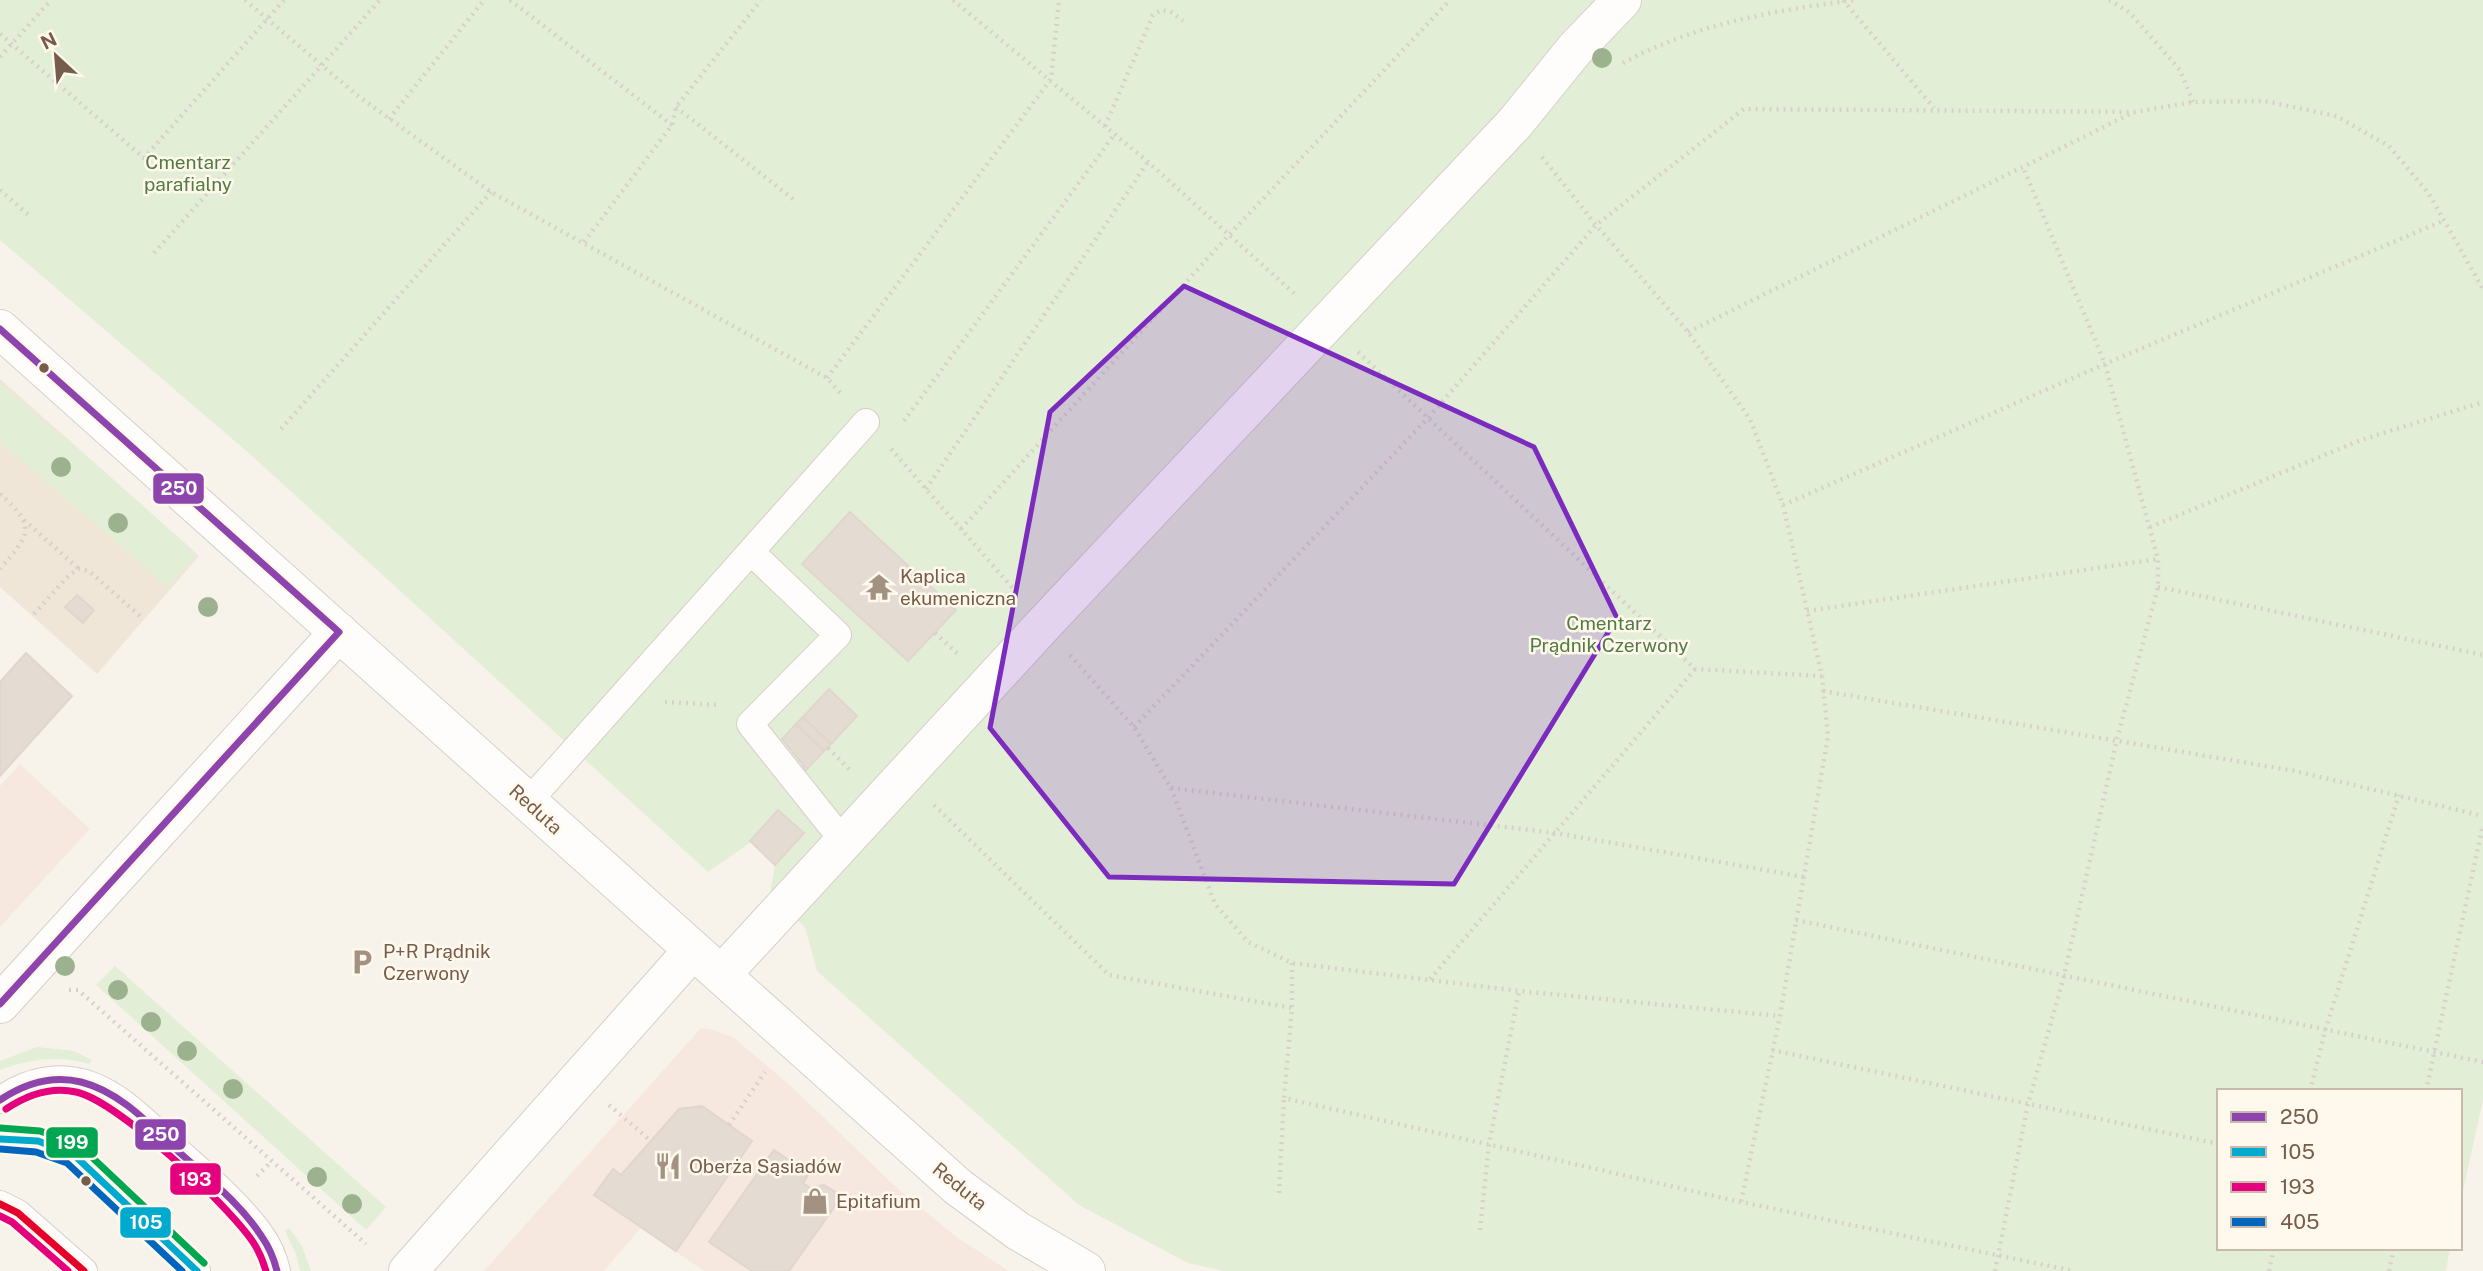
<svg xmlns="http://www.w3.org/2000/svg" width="2483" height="1271" font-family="'Public Sans',sans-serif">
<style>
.residential{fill:#f0e6d8}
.commercial{fill:#f7e8df}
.green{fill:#e3eed6}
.building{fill:#e4dbd2;stroke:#e0d6cd;stroke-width:2}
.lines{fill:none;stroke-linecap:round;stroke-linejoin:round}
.lane-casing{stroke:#d6cfc8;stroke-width:28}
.street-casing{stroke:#d6cfc8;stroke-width:40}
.path{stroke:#d8d1cb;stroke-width:4.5;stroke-dasharray:2 5;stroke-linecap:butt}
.lane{stroke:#fefdfc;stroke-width:26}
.street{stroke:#fefdfc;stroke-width:38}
.bus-1-casing{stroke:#fff8ec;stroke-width:12}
.bus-2-casing{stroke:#fff8ec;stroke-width:12}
.bus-3-casing{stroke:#fff8ec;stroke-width:12}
.bus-4-casing{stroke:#fff8ec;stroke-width:12}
.bus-5-casing{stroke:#fff8ec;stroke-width:12}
.bus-6-casing{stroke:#fff8ec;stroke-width:12}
.bus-1{stroke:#8e44ad;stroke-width:7}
.bus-2{stroke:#00a9ce;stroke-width:7}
.bus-3{stroke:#e5007d;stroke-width:7}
.bus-4{stroke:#0065bd;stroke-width:7}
.bus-5{stroke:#00a651;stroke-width:7}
.bus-6{stroke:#e4002b;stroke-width:7}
.tree{fill:#9cb28e}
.marked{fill:#7b2cbf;fill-opacity:0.2;stroke:#7b2cbf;stroke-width:5;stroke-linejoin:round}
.bus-dot{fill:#765c4a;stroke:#fff8ec;stroke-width:2.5}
.labels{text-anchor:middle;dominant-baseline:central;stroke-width:5;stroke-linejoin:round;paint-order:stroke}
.park-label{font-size:19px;fill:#517c42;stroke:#fff8ec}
.poi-label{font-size:19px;fill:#765c4a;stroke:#fff8ec;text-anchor:start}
.street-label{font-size:19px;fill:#765c4a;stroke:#fff8ec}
.line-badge{stroke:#fff8ec;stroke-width:2.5}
.badge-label{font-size:19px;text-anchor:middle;font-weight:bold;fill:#fff}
</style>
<rect width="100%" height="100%" fill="#f7f3eb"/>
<path class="residential" d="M0 379 199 556 97 674 0 587Z"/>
<path class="commercial" d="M20 764 90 829 0 927V786Z
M701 1028 714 1030 734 1038 791 1086 897 1188 955 1236 1009 1271H704L641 1228 604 1271H484Z"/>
<path class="green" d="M0 0H2483V1100L2460 1204V1091H2219V1248H2450L2446 1271H1224L1188 1263 1079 1205 817 971 805 927 770 894 775 865 751 842 708 872 250 454 0 240Z
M0 383 57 433 60 432 197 554 168 587 0 442Z
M115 966 386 1207 366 1230 96 985Z
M37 1047 74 1051 92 1060 89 1064C60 1055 29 1059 0 1070V1061Z
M289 1228 302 1246 311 1271H300L296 1254 285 1231Z"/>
<path class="building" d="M850 512 956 610 908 661 802 564Z
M77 595 94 610 83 623 65 607Z
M26 653 72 696 0 776V682Z
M829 689 857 716 831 744 803 717Z
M803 717 831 744 824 751 796 724Z
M796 724 824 751 805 771 802 768 804 766 782 739Z
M778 810 804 833 775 865 750 841Z
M702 1106 752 1141 676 1251 594 1195 613 1169 621 1175 679 1109Z
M774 1150 809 1174 803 1183 810 1188 824 1185 842 1196 789 1271H752L709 1242Z"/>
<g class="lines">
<defs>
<path id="lane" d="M751 552 838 635 750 724 844 842
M528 802 866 422
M0 1100C27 1081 59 1073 91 1085 121 1096 144 1121 168 1142 199 1170 234 1199 259 1232 268 1244 274 1257 277 1271
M0 1139C27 1138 49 1141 73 1154L197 1271
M0 1204 18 1213 84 1271"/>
<path id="street" d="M0 329 958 1187 1018 1231 1086 1271
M721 975 1044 624 1515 123 1575 49 1622 0
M0 1004 339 632
M408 1271 693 950"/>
</defs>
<use href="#lane" class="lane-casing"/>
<use href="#street" class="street-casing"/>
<path class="path" d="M245 0 358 96 491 192 827 378 843 396
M510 0 672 125
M953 0 1148 162 1297 296
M1843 0 1934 108
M2109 0 2129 12 2180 70 2193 102
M0 34 144 158 284 0
M0 57 51 0
M1623 63C1694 24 1776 10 1855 0
M676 107 793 199
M389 119 484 0
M1105 126 1153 15 1161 10 1171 12 1183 21
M1542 157 1596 225 1688 332 1750 419 1783 505 1822 676 1828 736 1780 1016 1741 1202
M0 190 31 217
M584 242 672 125 676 107 761 0
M154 253 380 0
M1688 332 2134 112
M1358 352 1695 669 1822 676
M827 378 1051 79 1059 0
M904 421 1114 135
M281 429 491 192
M891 449 1017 593
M926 489 1148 162
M0 494C38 527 29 535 0 569
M1783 505 2105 364 2443 221
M24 520 79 569
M2150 527 2361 440 2483 402
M961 529 1228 236 1450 0
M2158 587 2483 655
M1807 611 2158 559
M34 614 69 575 79 569 89 571 141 617
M935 633 960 656
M1070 655 1134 727 1171 788 1215 904 1248 942 1292 963 1519 991 1780 1016
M1823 691 2295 771 2483 816
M665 702 719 705
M1134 727 1428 418 1596 225 1744 109 2135 112 2193 102 2265 101 2336 116 2389 146 2429 194 2483 289
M828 748 852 772
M1171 788 1556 833 1804 877
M934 805 1109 975 1292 1008
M1796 920 2483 1062
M1292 963V1008L1284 1098 1741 1202 2074 1271
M1430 979 1695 669
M69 990H78L366 1244
M1772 1050 2219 1144
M2310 1091 2325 1031 2399 795
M2426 1091 2483 824
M609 1105 651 1141
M729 1125 765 1072
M257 1176 272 1161
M1279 1193 1284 1098
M1480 1230 1489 1144 1519 991
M1995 1271 2028 1104 2064 976 2117 739 2158 587V559L2105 364 2023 167
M2269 1271 2274 1248
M2389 1271 2394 1248"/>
<use href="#lane" class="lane"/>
<use href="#street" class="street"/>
<defs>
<path id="bus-1" d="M0 329 339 632 0 1004
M0 1100C24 1084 52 1075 81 1082 121 1092 151 1126 180 1153 209 1179 241 1204 262 1237 269 1247 274 1259 277 1271"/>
<path id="bus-2" d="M0 1139 38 1141 73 1154 197 1271"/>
<path id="bus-3" d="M6 1109C27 1095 50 1086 76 1092 118 1101 228 1205 253 1242 259 1251 263 1261 266 1271
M0 1216 12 1222 68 1271"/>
<path id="bus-4" d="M0 1149 36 1152 67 1163 182 1271"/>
<path id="bus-5" d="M0 1128 40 1131 79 1145 204 1263"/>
<path id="bus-6" d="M0 1204 18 1213 84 1271"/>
</defs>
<use href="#bus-1" class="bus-1-casing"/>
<use href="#bus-2" class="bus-2-casing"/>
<use href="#bus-3" class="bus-3-casing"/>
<use href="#bus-4" class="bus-4-casing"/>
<use href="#bus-5" class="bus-5-casing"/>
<use href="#bus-6" class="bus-6-casing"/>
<use href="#bus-1" class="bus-1"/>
<use href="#bus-2" class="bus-2"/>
<use href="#bus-3" class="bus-3"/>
<use href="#bus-4" class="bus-4"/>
<use href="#bus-5" class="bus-5"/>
<use href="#bus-6" class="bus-6"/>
</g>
<g class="tree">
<circle cx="1602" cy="58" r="10"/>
<circle cx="61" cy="467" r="10"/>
<circle cx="118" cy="523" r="10"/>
<circle cx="208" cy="607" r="10"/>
<circle cx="65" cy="966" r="10"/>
<circle cx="118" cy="990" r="10"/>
<circle cx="151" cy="1022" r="10"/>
<circle cx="187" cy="1051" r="10"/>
<circle cx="233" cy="1089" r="10"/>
<circle cx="317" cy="1177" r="10"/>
<circle cx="352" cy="1204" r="10"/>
</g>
<path class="marked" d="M1184 286 1534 447 1617 618 1454 884 1109 877 990 728 1050 412Z"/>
<defs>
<symbol id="temple-bare" viewBox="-9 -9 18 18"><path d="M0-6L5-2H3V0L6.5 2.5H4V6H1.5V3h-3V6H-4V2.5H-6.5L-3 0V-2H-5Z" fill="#a39182" stroke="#fff8ec" stroke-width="2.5" paint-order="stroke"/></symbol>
<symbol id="parking-bare" viewBox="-9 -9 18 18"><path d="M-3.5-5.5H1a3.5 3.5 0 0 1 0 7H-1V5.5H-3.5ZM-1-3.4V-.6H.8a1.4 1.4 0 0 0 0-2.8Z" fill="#a39182" stroke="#fff8ec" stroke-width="2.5" paint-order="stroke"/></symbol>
<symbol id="restaurant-bare" viewBox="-9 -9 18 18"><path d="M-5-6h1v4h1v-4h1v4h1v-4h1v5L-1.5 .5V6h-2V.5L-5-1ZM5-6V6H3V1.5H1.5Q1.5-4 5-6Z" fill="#a39182" stroke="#fff8ec" stroke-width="2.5" paint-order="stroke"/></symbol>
<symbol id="shop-bare" viewBox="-9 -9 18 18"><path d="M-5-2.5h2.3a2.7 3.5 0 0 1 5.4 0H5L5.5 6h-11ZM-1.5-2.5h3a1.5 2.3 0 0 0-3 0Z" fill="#a39182" stroke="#fff8ec" stroke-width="2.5" paint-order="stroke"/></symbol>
</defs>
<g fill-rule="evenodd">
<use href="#temple-bare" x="860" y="568" width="38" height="38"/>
<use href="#parking-bare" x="343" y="943" width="38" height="38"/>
<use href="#restaurant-bare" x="649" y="1147" width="38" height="38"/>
<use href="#shop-bare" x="796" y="1182" width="38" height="38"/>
</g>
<g class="bus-dot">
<circle cx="44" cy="368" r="6"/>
<circle cx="86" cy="1181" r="6"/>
</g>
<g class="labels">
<g class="park-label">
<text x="188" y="162">Cmentarz<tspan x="188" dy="22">parafialny</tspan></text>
<text x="1609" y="623">Cmentarz<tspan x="1609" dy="22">Prądnik Czerwony</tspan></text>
</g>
<g class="poi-label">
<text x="900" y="576">Kaplica<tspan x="900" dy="22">ekumeniczna</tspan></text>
<text x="383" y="951">P+R Prądnik<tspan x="383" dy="22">Czerwony</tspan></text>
<text x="689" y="1166">Oberża Sąsiadów</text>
<text x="836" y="1201">Epitafium</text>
</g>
<g class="street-label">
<text transform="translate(536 809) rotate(42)">Reduta</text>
<text transform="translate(960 1186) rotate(39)">Reduta</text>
</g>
</g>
<g class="line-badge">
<rect x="152" y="472" width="53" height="33" rx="7" fill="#8e44ad"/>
<rect x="134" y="1118" width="53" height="33" rx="7" fill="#8e44ad"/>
<rect x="45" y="1126" width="54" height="33" rx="7" fill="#00a651"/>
<rect x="169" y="1162" width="53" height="34" rx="7" fill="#e5007d"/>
<rect x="119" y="1206" width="53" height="33" rx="7" fill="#00a9ce"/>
</g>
<g class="badge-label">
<text x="179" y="495">250</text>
<text x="161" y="1141">250</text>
<text x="72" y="1149">199</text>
<text x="195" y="1186">193</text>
<text x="146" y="1229">105</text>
</g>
<rect x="2217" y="1089" width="245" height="161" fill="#fff8ec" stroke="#c8baab" stroke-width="2"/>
<rect x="2231" y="1112" width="35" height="10" fill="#8e44ad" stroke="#c8baab" stroke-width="2"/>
<text x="2280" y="1124" font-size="21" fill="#765c4a">250</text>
<rect x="2231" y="1147" width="35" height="10" fill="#00a9ce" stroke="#c8baab" stroke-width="2"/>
<text x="2280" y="1159" font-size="21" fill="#765c4a">105</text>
<rect x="2231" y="1182" width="35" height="10" fill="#e5007d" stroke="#c8baab" stroke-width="2"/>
<text x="2280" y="1194" font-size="21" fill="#765c4a">193</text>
<rect x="2231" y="1217" width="35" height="10" fill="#0065bd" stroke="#c8baab" stroke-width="2"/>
<text x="2280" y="1229" font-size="21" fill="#765c4a">405</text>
<g transform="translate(56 56) rotate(334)" stroke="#fff8ec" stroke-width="5" paint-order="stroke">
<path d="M0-5L12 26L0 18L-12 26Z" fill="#765c4a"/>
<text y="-10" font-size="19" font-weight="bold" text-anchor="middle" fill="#765c4a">N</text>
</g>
</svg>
